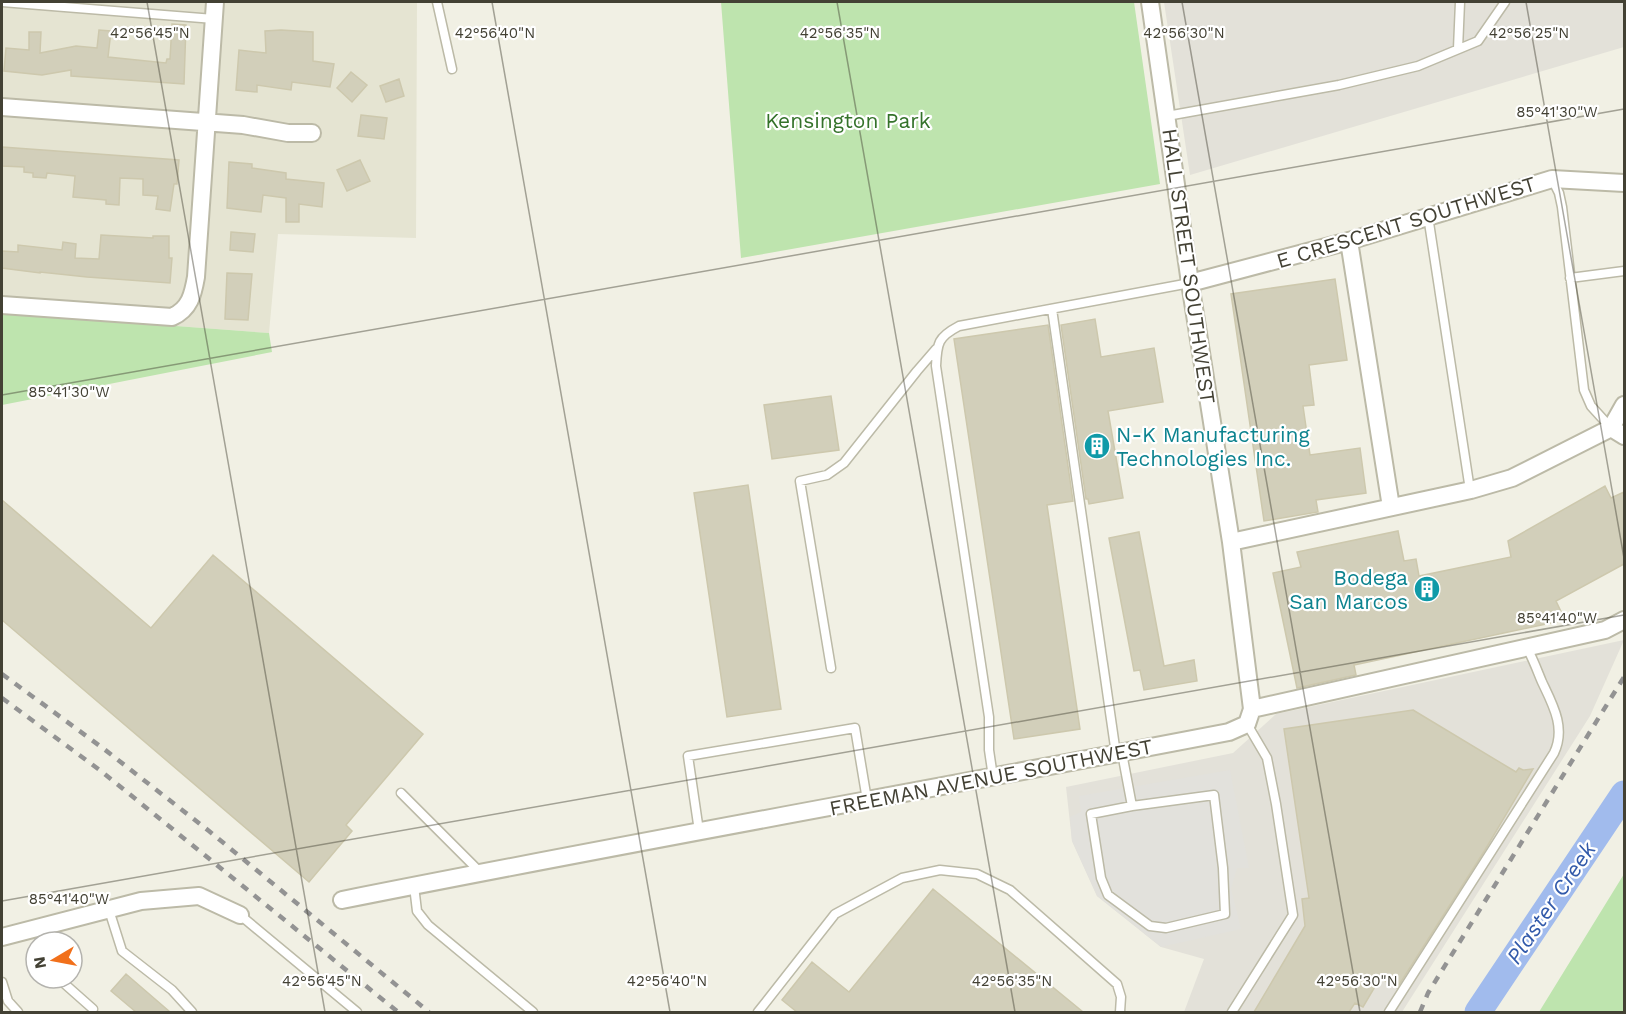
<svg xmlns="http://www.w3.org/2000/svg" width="1626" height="1014" font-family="'Work Sans',sans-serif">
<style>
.residential{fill:#e5e4d2}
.industrial{fill:#e3e1d9}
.green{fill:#bee4ae}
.parking{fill:#e2e1dc}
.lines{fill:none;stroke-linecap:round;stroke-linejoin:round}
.river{stroke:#a1bbed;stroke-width:27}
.building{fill:#d2cfba;stroke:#cdc8ad;stroke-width:1.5}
.service-casing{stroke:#bcbaa7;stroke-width:11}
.minor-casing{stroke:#bcbaa7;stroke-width:20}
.service{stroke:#fff;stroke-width:8}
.minor{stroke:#fff;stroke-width:16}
.rail{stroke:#939393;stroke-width:4.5;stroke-dasharray:8 8;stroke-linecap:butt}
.ticks{fill:none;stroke:#434134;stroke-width:1.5;stroke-opacity:0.45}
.labels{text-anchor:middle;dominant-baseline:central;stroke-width:4.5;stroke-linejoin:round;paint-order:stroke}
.park-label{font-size:21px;fill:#34722a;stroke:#fff}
.street-label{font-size:21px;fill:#434134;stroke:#fff}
.culture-label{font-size:21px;fill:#0d838f;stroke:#fff;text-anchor:start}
.water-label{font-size:22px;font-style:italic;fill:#325aaa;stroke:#fff}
.ticks-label{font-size:15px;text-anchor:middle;fill:#434134;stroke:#fff;stroke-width:4.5;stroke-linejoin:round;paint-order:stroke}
</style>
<rect width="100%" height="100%" fill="#f1f0e4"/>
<path class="residential" d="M2 2H417L416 238 278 234 269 333 2 313Z"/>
<path class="industrial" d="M1164 2H1624V47L1190 175Z
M1624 640 1590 716 1402 1012H1184L1204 959 1161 947 1097 896 1072 841 1066 787 1233 753 1276 714Z"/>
<path class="green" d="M721 2H1134L1160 184 741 258Z
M2 313 269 333 272 352 2 405Z
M1624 874V1012H1539Z"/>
<path class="parking" d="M1230 770 1249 868H1237L1231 889 1241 929 1161 947 1097 896 1072 841 1070 817 1081 812 1079 796Z"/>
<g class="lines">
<path class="river" d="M1478 1012 1624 794"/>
</g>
<path class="building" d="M172 24 186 25 184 84 71 76V70L42 75 4 71 6 48 29 50V32H41L40 53 76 46 97 48 99 30 111 31 108 57 166 63 167 59H170Z
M281 30 313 32V61L334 64 330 87 292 82 291 90 257 85V92L236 90 239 50 266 53 265 31Z
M351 72 367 85 352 102 337 88Z
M399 79 404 96 386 102 380 86Z
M361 115 387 118 384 139 358 136Z
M2 147 179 160 177 184H174L170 211 156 209 158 196 143 195V179L120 178 119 205 106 204V200L73 197 75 176 47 173 46 178 33 177V173L24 172V167L2 166Z
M360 160 370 181 347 191 337 170Z
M229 162 252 164V168L286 173V179L324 183 322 207 299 204V222H286V198L263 195 261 212 227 208Z
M231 232 255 234 253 252 230 250Z
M101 235 153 238V236H169V258H172L170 283 87 277 40 272V273L2 268V251L18 252V245L62 250 63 242 76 244 75 258 99 259Z
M227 273 252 274 248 320 225 319Z
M1335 279 1347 360 1309 365 1314 405 1303 406 1310 455 1360 448 1366 493 1316 500 1318 512 1264 521 1231 294Z
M1095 319 1101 357 1154 348 1163 402 1108 411 1123 498 1089 504 1088 499H1086L1061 325Z
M1048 325 1073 501 1047 505 1080 729 1014 739 954 339Z
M831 396 839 450 772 459 764 405Z
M748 485 781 709 727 717 694 493Z
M1605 486 1611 498 1624 492V564L1556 601 1565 620 1354 665 1356 675 1297 688 1273 573 1301 567 1297 552 1398 531 1404 561 1416 559 1419 576 1511 557 1508 541Z
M2 500 151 628 213 555 423 734 346 825 352 831 309 882 2 620Z
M1139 532 1164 666 1194 660 1197 681 1144 690 1140 670 1134 671 1109 538Z
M1413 710 1516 772 1519 768 1523 770 1533 769 1485 850 1397 988 1380 978 1363 1007 1355 1003 1349 1012H1254L1305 926 1302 899 1309 898 1284 729Z
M933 889 1083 1012H797L782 1000 812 962 849 992Z
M126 974 170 1012H136L111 991Z"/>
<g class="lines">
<defs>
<path id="service" d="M2 2 214 19
M437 2 452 69
M1458 49 1460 2
M1167 116 1339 85 1418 66 1478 41 1505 2
M1552 179 1559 193 1562 207 1584 390 1591 406 1611 428
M1428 216 1470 490
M1570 278 1624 271
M1052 309 1116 754
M831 668 800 481 827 475 844 463 917 371 936 349
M1122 753 1132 806 1091 814 1101 878 1108 895 1150 926 1166 928 1225 914 1223 868 1214 795 1132 806
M993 777 989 750V717L936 366C937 343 938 337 959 326L1190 283
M401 793 480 872
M699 831 688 756 855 728 867 800
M414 886 417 911 428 925 533 1012
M109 910 122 951 172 990 192 1012
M240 915 357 1012
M45 927 50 942
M58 978 93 1009
M2 982 8 1001 18 1012
M758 1012 835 914 902 878 940 870 977 874 1010 890 1117 984 1121 997 1120 1012
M1232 1012 1293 915 1276 804 1267 758 1247 724
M1389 1012 1554 753C1566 728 1553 705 1542 682 1537 670 1533 659 1527 648"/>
<path id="minor" d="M2 107 243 125 288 133H312
M1349 241 1391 507
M1190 283 1349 241 1552 179 1624 183
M2 305 172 317C190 309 193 294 196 277L215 2
M1611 428 1624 436
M1231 542 1471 490 1512 478 1611 428 1624 405
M1252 709 1605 630 1624 620
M342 900C637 841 933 789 1229 732L1247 724 1252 709 1231 542 1190 283 1150 2
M2 937 141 901 199 896 240 915"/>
</defs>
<use href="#service" class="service-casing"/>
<use href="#minor" class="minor-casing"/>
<use href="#service" class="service"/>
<use href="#minor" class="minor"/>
<path class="rail" d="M2 674 104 749 209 831 429 1012
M2 698 101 771 398 1012
M1420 1012 1428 993 1624 677"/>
</g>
<path class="ticks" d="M147 2 325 1012M492 2 670 1012M837 2 1015 1012M1182 2 1360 1012M1526 2 1624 558M2 395 1624 109M2 901 1624 615"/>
<defs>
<symbol id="building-disc" viewBox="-11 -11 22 22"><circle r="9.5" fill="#0f9aa8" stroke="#fff"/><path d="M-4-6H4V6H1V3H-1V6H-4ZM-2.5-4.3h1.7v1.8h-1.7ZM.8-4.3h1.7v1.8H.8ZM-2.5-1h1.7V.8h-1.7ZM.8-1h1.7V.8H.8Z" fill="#fff"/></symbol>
</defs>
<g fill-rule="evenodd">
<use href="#building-disc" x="1082" y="431" width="30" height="30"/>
<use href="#building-disc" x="1412" y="574" width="30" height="30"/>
</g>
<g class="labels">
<g class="park-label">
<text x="848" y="120">Kensington Park</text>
</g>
<g class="street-label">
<text transform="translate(1406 222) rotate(-17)">E CRESCENT SOUTHWEST</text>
<text transform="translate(1189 266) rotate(82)">HALL STREET SOUTHWEST</text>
<text transform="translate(991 777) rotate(-11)">FREEMAN AVENUE SOUTHWEST</text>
</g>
<g class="culture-label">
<text x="1116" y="434">N-K Manufacturing<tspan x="1116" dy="24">Technologies Inc.</tspan></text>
<text x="1408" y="577" text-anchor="end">Bodega<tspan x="1408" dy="24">San Marcos</tspan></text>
</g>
<g class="water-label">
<text transform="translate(1551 903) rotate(-56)">Plaster Creek</text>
</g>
</g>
<g class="ticks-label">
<text x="150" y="38">42°56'45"N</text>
<text x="840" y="38">42°56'35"N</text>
<text x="1184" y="38">42°56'30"N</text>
<text x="1529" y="38">42°56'25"N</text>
<text x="495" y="38">42°56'40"N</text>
<text x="1557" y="117">85°41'30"W</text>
<text x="69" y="397">85°41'30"W</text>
<text x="1557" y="623">85°41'40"W</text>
<text x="69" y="904">85°41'40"W</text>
<text x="322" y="986">42°56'45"N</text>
<text x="667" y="986">42°56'40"N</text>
<text x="1012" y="986">42°56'35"N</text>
<text x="1357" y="986">42°56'30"N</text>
</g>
<rect width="1626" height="1014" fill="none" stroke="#434134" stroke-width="6"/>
<g transform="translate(54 960) rotate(260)"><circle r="28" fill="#ffffff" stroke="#b4b3ae" stroke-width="1.5"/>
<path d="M0-4.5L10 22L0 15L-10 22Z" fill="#f1701b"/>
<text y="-9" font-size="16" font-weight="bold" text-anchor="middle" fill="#434134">N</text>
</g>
</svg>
